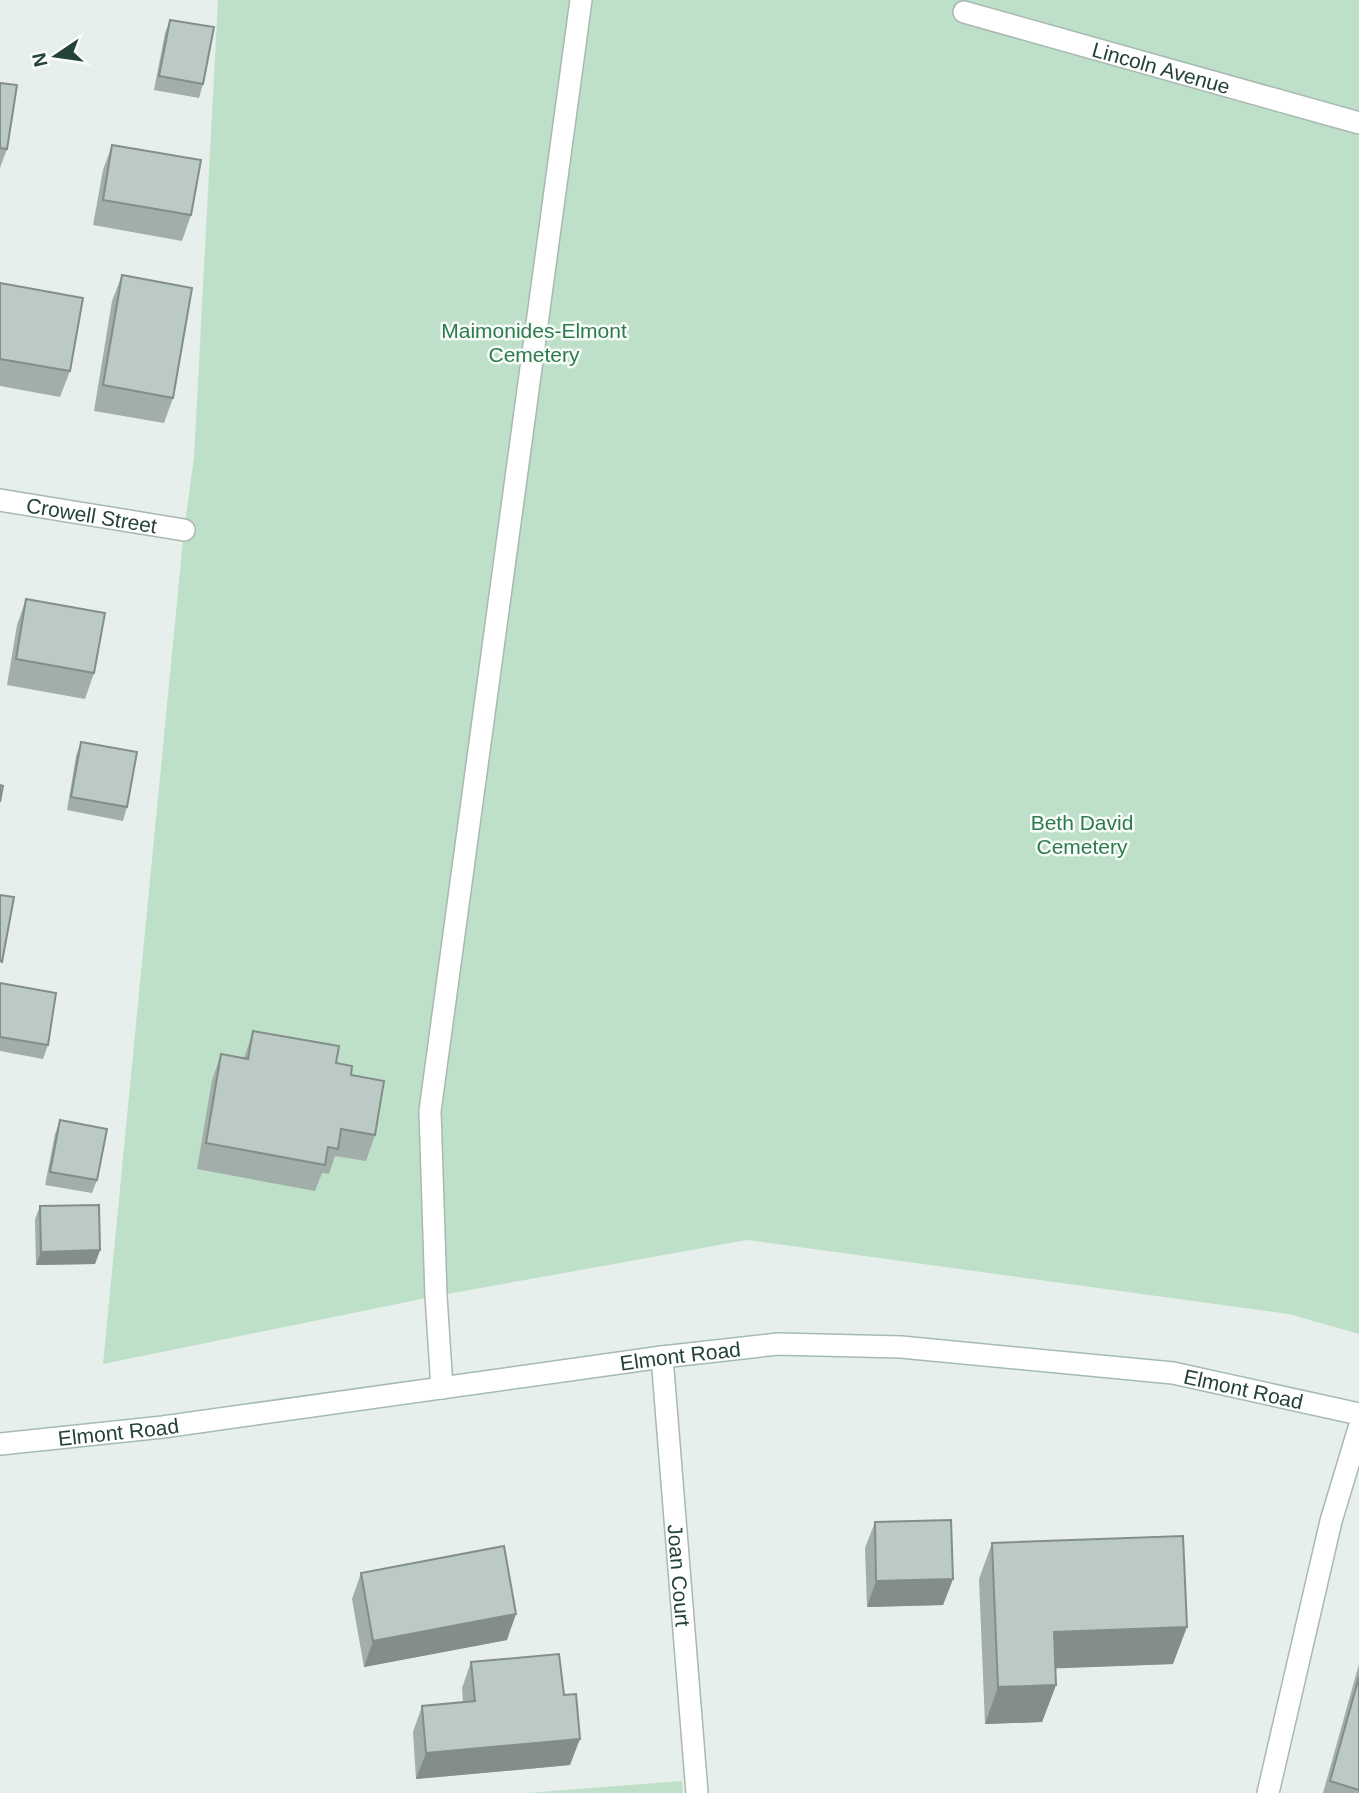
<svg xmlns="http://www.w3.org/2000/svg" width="1359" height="1793" font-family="Helvetica,sans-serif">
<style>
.green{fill:#bfe0c8}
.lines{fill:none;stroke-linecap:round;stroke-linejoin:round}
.lane-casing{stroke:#a8b8b2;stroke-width:24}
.street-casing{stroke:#a8b8b2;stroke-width:24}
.secondary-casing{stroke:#a4bbb3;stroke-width:24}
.lane{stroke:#fff;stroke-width:21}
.street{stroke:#fff;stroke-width:21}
.secondary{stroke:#fff;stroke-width:21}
.wall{fill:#a1aea9}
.shaded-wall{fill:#838d89}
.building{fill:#bbcac4;stroke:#838d89;stroke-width:2}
.labels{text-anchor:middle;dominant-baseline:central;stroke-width:5;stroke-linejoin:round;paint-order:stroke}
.street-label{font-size:21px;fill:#24423a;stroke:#f7fbf9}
.park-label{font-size:21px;fill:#2d7a4b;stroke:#f7fbf9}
</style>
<rect width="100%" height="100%" fill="#e6efeb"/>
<path class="green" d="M218 0H1359V1334L1289 1314 747 1240 436 1296 103 1364 184 530 194 458Z
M682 1781 683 1793H527Z"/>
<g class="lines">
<defs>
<g id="lane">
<path id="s1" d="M964 12 1359 123"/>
<path d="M442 1388 436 1296 430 1111 581 0"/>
<path d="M1268 1793 1331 1521 1359 1428"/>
</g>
<g id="street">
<path id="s2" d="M0 500 184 530"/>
<path id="s3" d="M662 1357 697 1793"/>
</g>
<g id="secondary">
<path id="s4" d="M0 1444 163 1427 662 1357 778 1344 901 1347 1173 1373 1359 1414"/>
</g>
</defs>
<use href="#lane" class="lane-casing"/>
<use href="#street" class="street-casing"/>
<use href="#secondary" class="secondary-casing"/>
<use href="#lane" class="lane"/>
<use href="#street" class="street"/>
<use href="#secondary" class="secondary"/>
</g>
<path class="wall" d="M170 20 203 84 199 98 154 90 165 33Z
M0 83 7 149 0 168Z
M112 145 191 215 182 241 93 225 103 170Z
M122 275 173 398 164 423 94 411 112 301Z
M0 283 70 371 60 397 0 386Z
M26 599 94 673 85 699 7 685 17 625Z
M81 742 127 807 123 821 67 810 76 756Z
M0 983 48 1045 43 1059 0 1051Z
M253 1031 336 1063 351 1075 375 1135 366 1161 335 1156 329 1174 322 1173 315 1191 197 1169 212 1080 221 1054 244 1058Z
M60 1120 97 1180 92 1193 45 1185 55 1134Z
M40 1206 100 1250 95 1264 36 1265 35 1219Z
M875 1522 953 1579 943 1605 867 1607 865 1548Z
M992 1543 1173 1664 1055 1668 1056 1685 1042 1722 985 1724 979 1579Z
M361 1573 507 1640 364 1667 352 1599Z
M471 1662 570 1765 416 1779 413 1732 422 1706 463 1702 462 1688Z
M1359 1664V1793H1323Z"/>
<path class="shaded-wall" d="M100 1250 95 1264 36 1265 41 1252Z
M953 1579 943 1605 867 1607 876 1581Z
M516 1614 507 1640 364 1667 373 1641Z
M1187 1627 1173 1664 1040 1669 1054 1632Z
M1056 1685 1042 1722 985 1724 998 1687Z
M580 1739 570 1765 416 1779 426 1753Z"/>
<path class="building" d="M170 20 214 27 203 84 159 76Z
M0 83 17 85 7 149 0 148Z
M112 145 201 160 191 215 103 200Z
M122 275 192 288 173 398 103 385Z
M0 283 83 298 70 371 0 359Z
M26 599 105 613 94 673 16 659Z
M81 742 137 752 127 807 71 797Z
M0 785 3 786 0 802Z
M0 895 14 897 2 962 0 961Z
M0 983 56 993 48 1045 0 1037Z
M253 1031 339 1046 336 1063 352 1066 351 1075 384 1081 375 1135 341 1129 338 1149 328 1147 325 1165 206 1143 221 1054 248 1059Z
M60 1120 107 1129 97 1180 50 1172Z
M99 1205 100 1250 41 1252 40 1206Z
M951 1520 953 1579 876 1581 875 1522Z
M1183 1536 1187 1627 1054 1632 1056 1685 998 1687 992 1543Z
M504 1546 516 1614 373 1641 361 1573Z
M559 1654 564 1695 576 1694 580 1739 426 1753 422 1706 475 1701 471 1662Z
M1359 1677V1790L1330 1781Z"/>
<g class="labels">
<g class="street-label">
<text stroke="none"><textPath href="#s1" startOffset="205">Lincoln Avenue</textPath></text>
<text stroke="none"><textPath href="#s2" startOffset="93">Crowell Street</textPath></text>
<text stroke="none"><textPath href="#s4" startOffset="686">Elmont Road</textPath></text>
<text stroke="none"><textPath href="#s4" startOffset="1253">Elmont Road</textPath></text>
<text stroke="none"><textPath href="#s4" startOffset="119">Elmont Road</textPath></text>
<text stroke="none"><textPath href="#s3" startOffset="219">Joan Court</textPath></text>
</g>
<g class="park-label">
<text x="534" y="330">Maimonides-Elmont<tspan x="534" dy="24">Cemetery</tspan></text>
<text x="1082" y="822">Beth David<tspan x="1082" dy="24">Cemetery</tspan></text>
</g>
</g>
<g transform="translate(56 56) rotate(257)" stroke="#f7fbf9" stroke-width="5" paint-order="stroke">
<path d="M0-5L12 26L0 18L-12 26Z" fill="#24423a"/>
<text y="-10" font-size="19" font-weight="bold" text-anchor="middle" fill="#24423a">N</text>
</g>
</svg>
